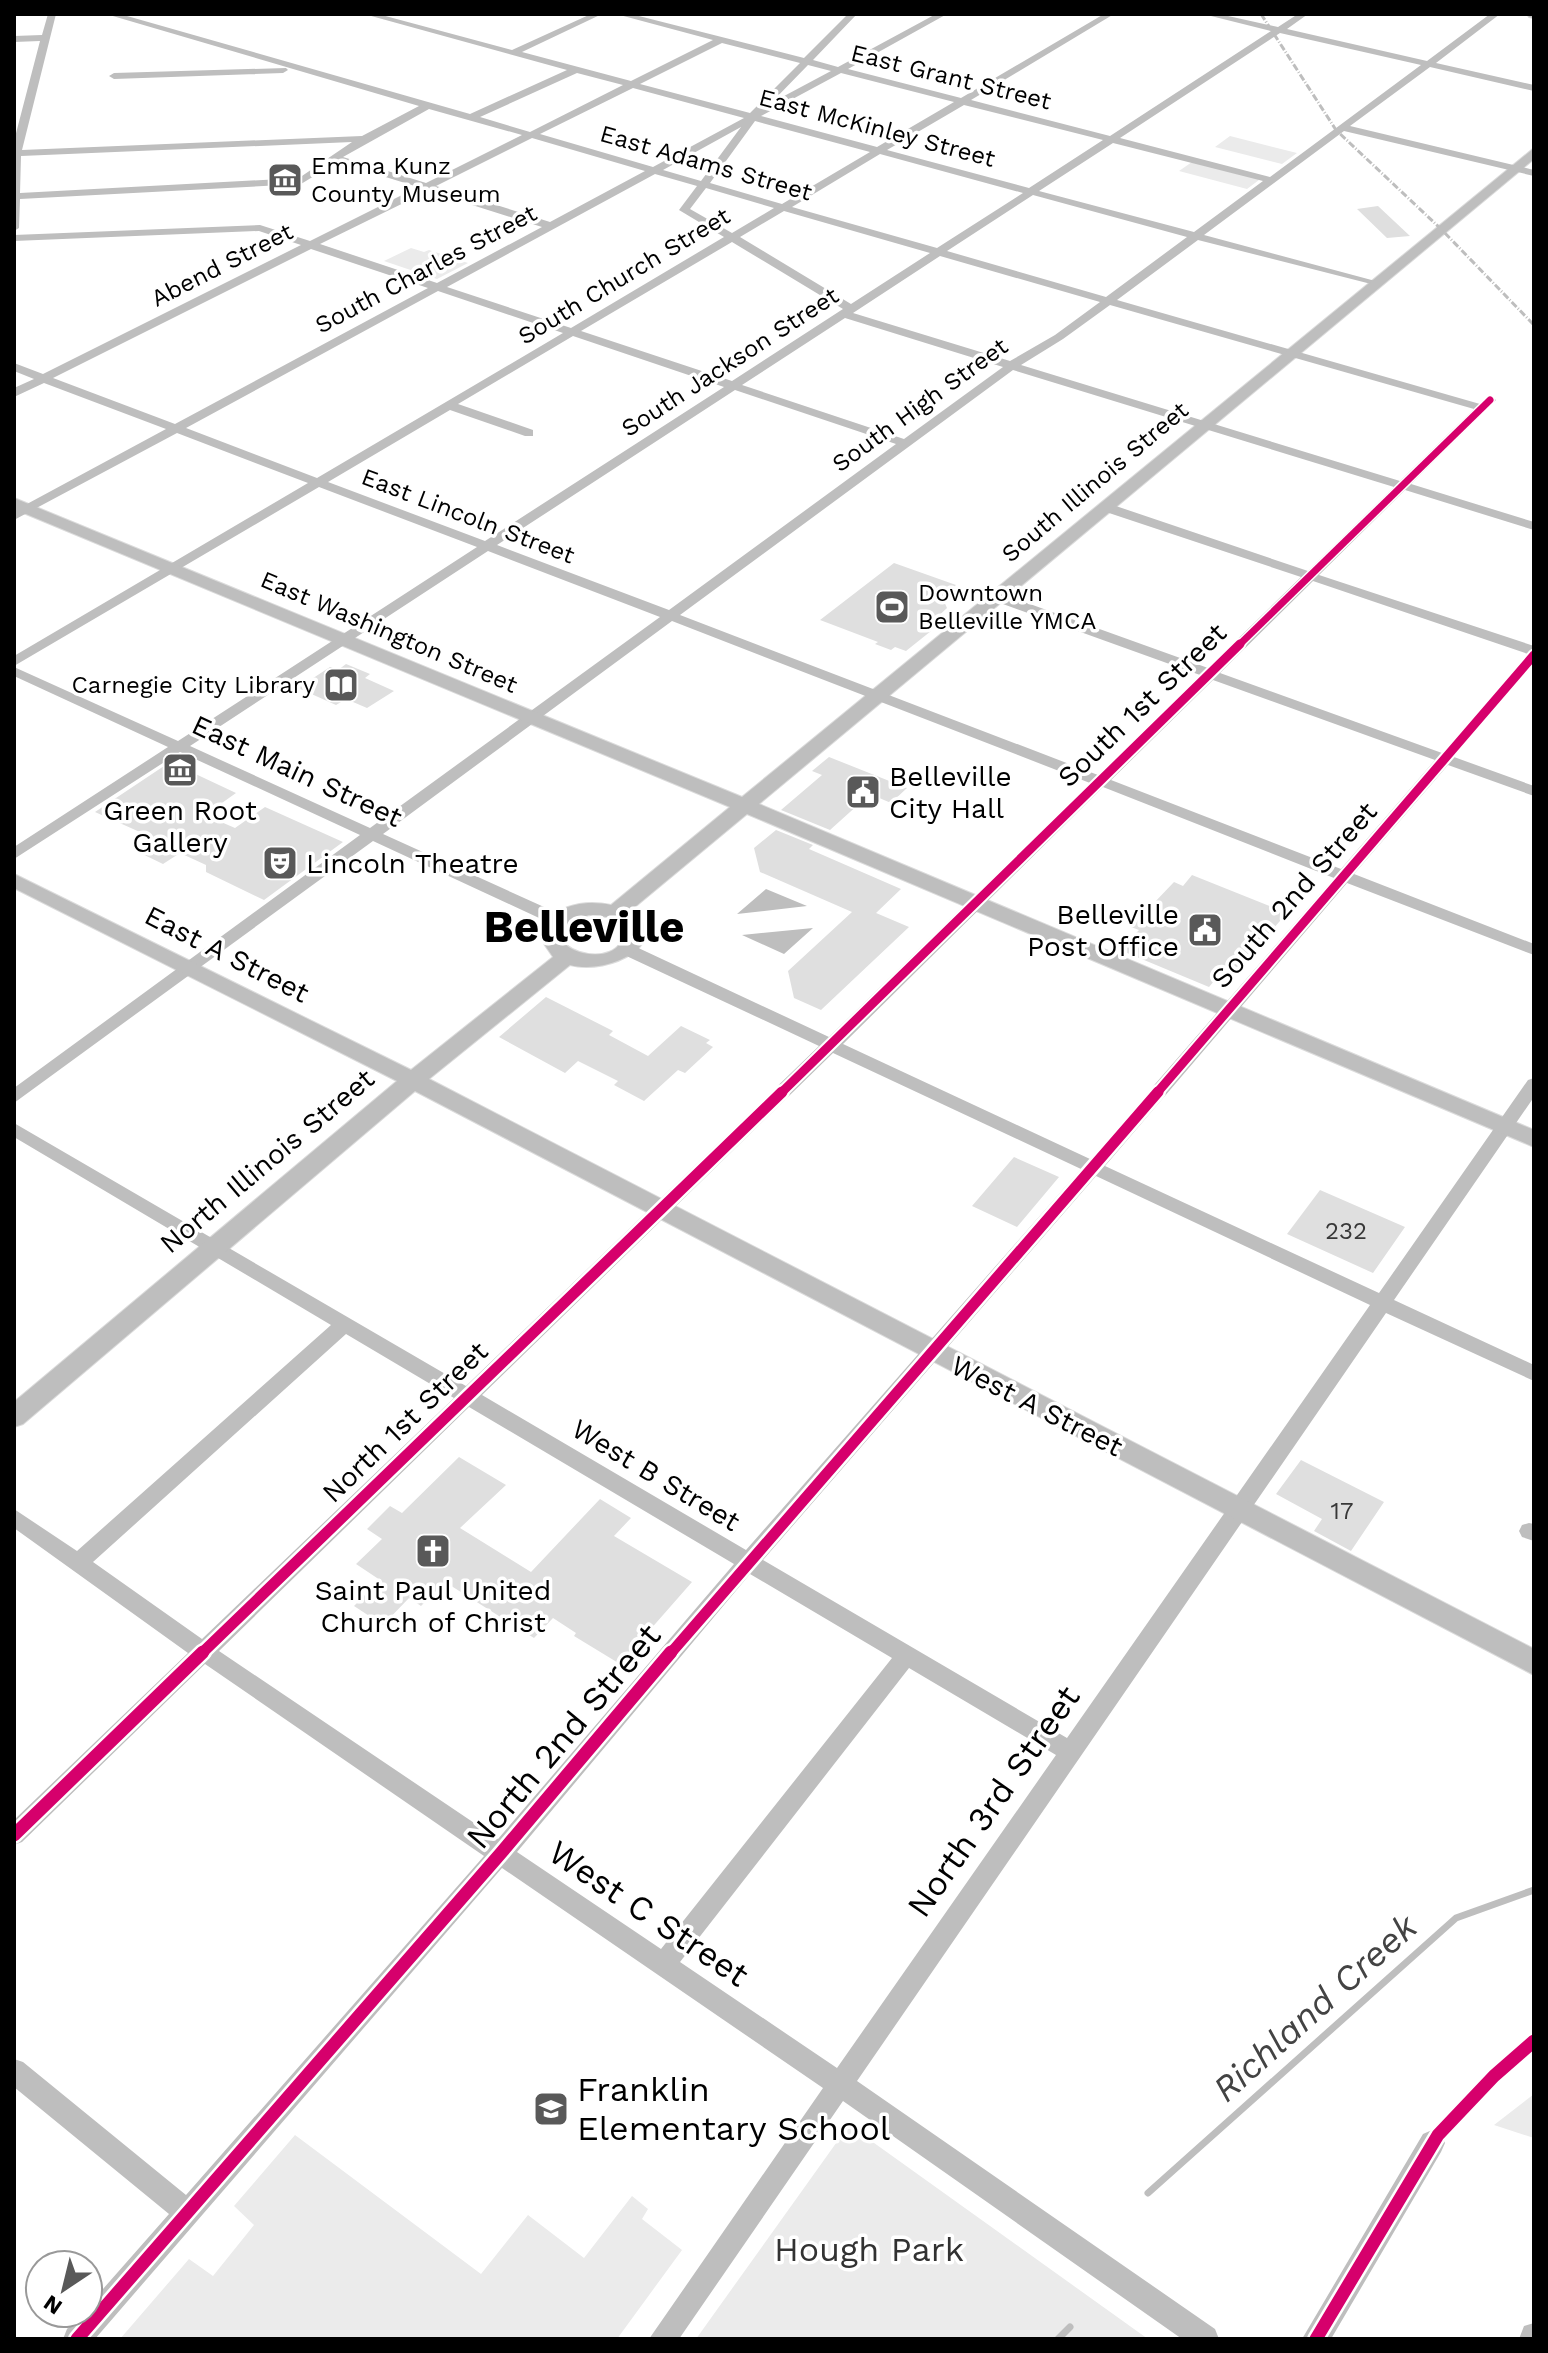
<svg xmlns="http://www.w3.org/2000/svg" width="1548" height="2353" font-family="'Work Sans',sans-serif">
<style>
.green{fill:#ebebeb}
.water{fill:#bebebe}
.lines{fill:none;stroke-linecap:round;stroke-linejoin:round}
.stream{stroke:#bebebe;stroke-width:7}
.building{fill:#dfdfdf}
.major-casing{stroke:#dbdbdb;stroke-width:2}
.minor{fill:#bebebe;fill-rule:evenodd}
.major{fill:#bebebe;fill-rule:evenodd}
.rail{stroke:#bebebe;stroke-width:3;stroke-dasharray:7 2 1 2;stroke-linecap:butt}
.cycleway-far3-casing{stroke:#fff;stroke-width:10}
.cycleway-far2-casing{stroke:#fff;stroke-width:13}
.cycleway-far1-casing{stroke:#fff;stroke-width:16}
.cycleway-casing{stroke:#fff;stroke-width:18}
.cycleway-far3{stroke:#d6006c;stroke-width:7}
.cycleway-far2{stroke:#d6006c;stroke-width:9}
.cycleway-far1{stroke:#d6006c;stroke-width:11}
.cycleway{stroke:#d6006c;stroke-width:13}
.labels{text-anchor:middle;dominant-baseline:central;stroke-width:7;stroke-linejoin:round;paint-order:stroke}
.far-street-label{font-size:24px;fill:#000;stroke:#fff}
.far-poi-label{font-size:24px;fill:#000;stroke:#fff;text-anchor:start}
.number-label{font-size:24px;fill:#383838}
.street-label{font-size:28px;fill:#000;stroke:#fff}
.poi-label{font-size:28px;fill:#000;stroke:#fff;text-anchor:start}
.near-street-label{font-size:34px;fill:#000;stroke:#fff}
.near-poi-label{font-size:34px;fill:#000;stroke:#fff;text-anchor:start}
.near-park-label{font-size:34px;fill:#323232;stroke:#fff}
.near-water-label{font-size:36px;font-style:italic;fill:#434343;stroke:#fff}
.town-label{font-size:44px;font-weight:bold;fill:#000;stroke:#fff}
</style>
<rect width="100%" height="100%" fill="#fff"/>
<path class="green" d="M1230 136 1297 153 1282 164 1215 147Z
M1192 162 1257 178 1259 180 1247 189 1179 171Z
M411 248 424 252 429 250 468 263 437 279 384 261Z
M1534 2094V2138L1494 2125Z
M849 2125 1148 2339H696Z
M295 2135 481 2274 528 2215 584 2258 632 2196 648 2209 642 2219 682 2250 617 2339H120L189 2259 213 2276 254 2225 234 2206Z"/>
<path class="water" d="M766 889 807 906 737 914Z
M813 928 784 954 742 935Z"/>
<g class="lines">
<path class="stream" d="M1148 2193 1456 1918 1534 1890
M1058 2339 1070 2327"/>
</g>
<path class="building" d="M1378 206 1410 236 1387 238 1357 209Z
M894 563 956 585 942 597 947 608 932 622 936 627 906 651 895 647 891 650 875 644 878 642 820 620Z
M346 664 370 674 365 678 394 691 367 708 346 699 336 705 298 688 330 667 338 670Z
M829 757 907 788 891 803 870 794 830 830 781 810 822 775 812 771Z
M170 762 236 793 205 815 235 828 265 807 343 842 264 900 206 872V865L180 853 163 864 134 850 151 837 95 812Z
M776 830 813 845 809 849 901 889 876 913 909 927 821 1010 794 998 788 971 852 912 760 872 754 848Z
M1192 875 1287 913 1236 971 1226 967 1209 987 1120 950 1139 930 1131 927 1174 882 1183 886Z
M546 997 613 1031 609 1035 648 1056 681 1026 710 1040 706 1043 713 1047 685 1073 678 1070 644 1101 614 1085 618 1081 578 1061 565 1073 499 1037Z
M1014 1157 1059 1177 1017 1227 972 1206Z
M1320 1190 1405 1227 1373 1273 1287 1234Z
M459 1457 506 1485 460 1528 531 1572 600 1499 631 1518 614 1536 692 1582 620 1664 574 1636 576 1633 553 1618 534 1638 445 1582 421 1606 409 1598 383 1625 354 1606 380 1580 356 1564 382 1539 367 1529 390 1506 402 1513Z
M1301 1460 1384 1502 1351 1551 1314 1531 1322 1519 1276 1494Z"/>
<g class="lines">
<defs>
<path id="major" d="M1527 14H1534V18L1529 17Z
M1534 148V159L759 804 1534 1130V1147L747 814 630 911C677 941 609 976 570 965L429 1079 1534 1649V1675L415 1091 23 1424 14 1427V1402L397 1081 14 888V874L411 1070 553 957 540 938C546 906 583 899 611 905L730 807 14 509V498L742 797ZM589 915 607 917 622 926C632 982 508 942 589 915Z"/>
</defs>
<use href="#major" class="major-casing"/>
<path class="minor" d="M48 14H56L22 150 362 136 419 106 106 14H120L470 114 567 70 364 14H378L512 50 591 14H602L522 52 631 81 713 40 616 14H631L804 58 848 14H857L813 60 838 67 936 14H947L848 69 961 98 1104 14H1114L971 100 1110 136 1271 31 1203 14H1219L1278 27 1298 14H1308L1287 29 1427 61 1490 14H1500L1436 63 1534 85V91L1430 67 1350 126 1534 170V176L1344 131 1204 235 1379 282V286L1198 240 1117 300 1480 404 1490 396 1496 400 1411 484 1534 522V530L1405 490 1319 575 1534 646V664L1454 757 1534 786V796L1448 765 1354 874 1534 944V955L1347 883 1105 1166 1379 1293 1528 1080 1534 1078V1097L1394 1300 1534 1365V1381L1386 1313 857 2081 1215 2329 1219 2339H1182L843 2101 679 2339H649L823 2088 502 1868 95 2339H63L67 2329 82 2313H88V2306L169 2214 14 2087V2059L23 2062 186 2195 484 1856 205 1664 22 1842 14 1845V1820L188 1653 14 1528V1509L77 1551 331 1325 14 1137V1123L466 1386 819 1046 620 953 618 949 620 945H632L829 1037 1090 783 672 621 383 834 564 916 566 920 564 924H552L373 841 14 1103V1088L360 835 180 752 14 859V847L168 747 14 676V667L178 741 477 547 319 487 14 666V656L308 483 177 433 14 520V511L166 429 44 383 14 397V388L34 379 14 371V363L43 374 301 245 259 231 14 241V235L260 225 310 241 418 187 337 162 301 184 20 199 19 228 14 231V141L40 41 14 42V36L42 35ZM1280 33 1421 65 1270 177 1120 138ZM722 43 800 63 750 113 640 84ZM808 65 831 71 771 103ZM577 73 623 85 530 132 480 117ZM841 73 954 102 877 147 761 116ZM633 88 744 118 653 167 540 134ZM964 105 1103 140 1029 188 887 150ZM429 109 522 135 426 183 343 157ZM755 121 870 152 782 204 710 183ZM741 127 701 181 663 170ZM532 138 645 171 550 222 436 186ZM352 142 299 178 20 193 21 156ZM1113 143 1263 181 1194 232 1039 191ZM880 154 1023 193 937 248 792 207ZM655 174 697 186 679 210 724 237 571 328 447 287ZM706 188 774 208 732 233 690 209ZM428 191 542 227 437 283 320 244ZM1033 195 1187 237 1106 297 947 251ZM784 211 930 253 851 304 740 237ZM732 242 843 309 732 381 581 331ZM311 249 428 288 175 424 53 378ZM940 256 1100 302 1055 335 1010 361 853 313ZM438 291 563 333 317 478 186 428ZM1110 305 1474 409 1400 481 1021 365 1063 339ZM845 318 1003 367 904 439 742 385ZM573 336 724 387 485 541 328 482 450 410 525 436H533V430L458 404ZM1013 370 1394 487 1308 571 1110 504H1100V510L1301 577 1208 668 1002 594H992V600L1200 675 1098 775 680 615ZM735 390 896 444 669 610 497 545ZM488 551 660 617 370 828 190 746ZM1313 581 1528 654 1442 753 1220 673ZM1213 680 1435 760 1341 869 1111 780ZM1103 787 1334 878 1090 1159 843 1044ZM833 1053 1081 1169 746 1550 482 1395ZM1096 1176 1370 1305 1067 1738 763 1560ZM346 1334 454 1398 202 1639 93 1562ZM469 1407 734 1564 498 1839 219 1651ZM750 1574 892 1658 661 1949 517 1852ZM909 1668 1056 1755 837 2068 680 1962Z
M286 68 288 70 283 73 114 79 109 76 114 73Z
M1529 1523 1534 1524V1541L1522 1537 1519 1531 1522 1525Z
M1432 2130 1441 2134 1445 2143 1441 2152 1331 2339H1302L1423 2134Z
M1534 2323V2339H1519L1524 2326Z"/>
<use href="#major" class="major"/>
<path class="rail" d="M1261 14 1336 130 1441 229 1534 325"/>
<defs>
<path id="cycleway-far3" d="M1238 646 1490 400"/>
<path id="cycleway-far2" d="M780 1094 1240 644
M1156 1094 1534 655"/>
<path id="cycleway-far1" d="M201 1654 782 1092
M670 1654 1158 1092"/>
<path id="cycleway" d="M14 1835 203 1652
M77 2339 501 1853 671 1652
M1316 2339 1438 2135 1494 2076 1534 2041"/>
</defs>
<use href="#cycleway-far3" class="cycleway-far3-casing"/>
<use href="#cycleway-far2" class="cycleway-far2-casing"/>
<use href="#cycleway-far1" class="cycleway-far1-casing"/>
<use href="#cycleway" class="cycleway-casing"/>
<use href="#cycleway-far3" class="cycleway-far3"/>
<use href="#cycleway-far2" class="cycleway-far2"/>
<use href="#cycleway-far1" class="cycleway-far1"/>
<use href="#cycleway" class="cycleway"/>
</g>
<defs>
<symbol id="museum-square" viewBox="-11 -11 22 22"><rect x="-9" y="-9" width="18" height="18" rx="4" fill="#595959" stroke="#fff"/><path d="M0-6L6-3V-2H-6V-3ZM-5-1h2V3h-2ZM-1-1h2V3h-2ZM3-1h2V3H3ZM-6 4H6V6H-6Z" fill="#fff"/></symbol>
<symbol id="stadium-square" viewBox="-11 -11 22 22"><rect x="-9" y="-9" width="18" height="18" rx="4" fill="#595959" stroke="#fff"/><path d="M0-5a6.5 5 0 1 0 0 10a6.5 5 0 1 0 0-10ZM-3.5-1.8h7v3.6h-7Z" fill="#fff"/></symbol>
<symbol id="library-square" viewBox="-11 -11 22 22"><rect x="-9" y="-9" width="18" height="18" rx="4" fill="#595959" stroke="#fff"/><path d="M-6-4Q-3-5.5-.7-3.5V5Q-3 3-6 4ZM6-4Q3-5.5 .7-3.5V5Q3 3 6 4Z" fill="#fff"/></symbol>
<symbol id="civic-square" viewBox="-11 -11 22 22"><rect x="-9" y="-9" width="18" height="18" rx="4" fill="#595959" stroke="#fff"/><path d="M-.6-6.5H3V-4.5H.6V-3L4-1V1h2V6H-6V1h2V-1L-.6-3ZM-1.2 2.5V6h2.4V2.5Z" fill="#fff"/></symbol>
<symbol id="theatre-square" viewBox="-11 -11 22 22"><rect x="-9" y="-9" width="18" height="18" rx="4" fill="#595959" stroke="#fff"/><path d="M-5-5.5Q0-4 5-5.5V0Q5 5 0 6Q-5 5-5 0ZM-3.3-2.5H-1v1.5H-3.3ZM1-2.5H3.3v1.5H1ZM-2.8 1Q0 5.5 2.8 1Z" fill="#fff"/></symbol>
<symbol id="church-square" viewBox="-11 -11 22 22"><rect x="-9" y="-9" width="18" height="18" rx="4" fill="#595959" stroke="#fff"/><path d="M-1.2-6h2.4v3.5h3.3v2.4h-3.3V6h-2.4V-.1h-3.3v-2.4h3.3Z" fill="#fff"/></symbol>
<symbol id="school-square" viewBox="-11 -11 22 22"><rect x="-9" y="-9" width="18" height="18" rx="4" fill="#595959" stroke="#fff"/><path d="M0-5L7-2L0 1L-7-2ZM-4 1L0 2.5L4 1V4Q0 6-4 4Z" fill="#fff"/></symbol>
</defs>
<g fill-rule="evenodd">
<use href="#museum-square" x="265" y="160" width="40" height="40"/>
<use href="#stadium-square" x="872" y="587" width="40" height="40"/>
<use href="#library-square" x="321" y="665" width="40" height="40"/>
<use href="#museum-square" x="160" y="750" width="40" height="40"/>
<use href="#civic-square" x="843" y="772" width="40" height="40"/>
<use href="#theatre-square" x="260" y="843" width="40" height="40"/>
<use href="#civic-square" x="1185" y="910" width="40" height="40"/>
<use href="#church-square" x="413" y="1531" width="40" height="40"/>
<use href="#school-square" x="531" y="2089" width="40" height="40"/>
</g>
<g class="labels">
<g class="far-street-label">
<text transform="translate(951 77) rotate(14)">East Grant Street</text>
<text transform="translate(877 128) rotate(15)">East McKinley Street</text>
<text transform="translate(706 163) rotate(16)">East Adams Street</text>
<text transform="translate(222 265) rotate(-27)">Abend Street</text>
<text transform="translate(426 269) rotate(-28)">South Charles Street</text>
<text transform="translate(624 276) rotate(-31)">South Church Street</text>
<text transform="translate(730 362) rotate(-33)">South Jackson Street</text>
<text transform="translate(920 405) rotate(-36)">South High Street</text>
<text transform="translate(1095 482) rotate(-40)">South Illinois Street</text>
<text transform="translate(468 516) rotate(21)">East Lincoln Street</text>
<text transform="translate(389 632) rotate(23)">East Washington Street</text>
</g>
<g class="far-poi-label">
<text x="311" y="166">Emma Kunz<tspan x="311" dy="28">County Museum</tspan></text>
<text x="918" y="593">Downtown<tspan x="918" dy="28">Belleville YMCA</tspan></text>
<text x="315" y="685" text-anchor="end">Carnegie City Library</text>
</g>
<g class="number-label">
<text x="1346" y="1231">232</text>
<text x="1342" y="1511">17</text>
</g>
<g class="street-label">
<text transform="translate(1142 705) rotate(-44)">South 1st Street</text>
<text transform="translate(297 771) rotate(25)">East Main Street</text>
<text transform="translate(1294 895) rotate(-49)">South 2nd Street</text>
<text transform="translate(227 954) rotate(27)">East A Street</text>
<text transform="translate(267 1161) rotate(-40)">North Illinois Street</text>
<text transform="translate(1037 1406) rotate(27)">West A Street</text>
<text transform="translate(405 1422) rotate(-44)">North 1st Street</text>
<text transform="translate(656 1475) rotate(31)">West B Street</text>
</g>
<g class="poi-label">
<text x="889" y="776">Belleville<tspan x="889" dy="32">City Hall</tspan></text>
<text x="180" y="810" text-anchor="middle">Green Root<tspan x="180" dy="32">Gallery</tspan></text>
<text x="306" y="863">Lincoln Theatre</text>
<text x="1179" y="914" text-anchor="end">Belleville<tspan x="1179" dy="32">Post Office</tspan></text>
<text x="433" y="1590" text-anchor="middle">Saint Paul United<tspan x="433" dy="32">Church of Christ</tspan></text>
</g>
<g class="near-street-label">
<text transform="translate(563 1736) rotate(-50)">North 2nd Street</text>
<text transform="translate(993 1801) rotate(-55)">North 3rd Street</text>
<text transform="translate(649 1913) rotate(34)">West C Street</text>
</g>
<g class="near-poi-label">
<text x="577" y="2089">Franklin<tspan x="577" dy="39">Elementary School</tspan></text>
</g>
<g class="near-park-label">
<text x="869" y="2249">Hough Park</text>
</g>
<g class="near-water-label">
<text transform="translate(1315 2008) rotate(-42)">Richland Creek</text>
</g>
<g class="town-label">
<text x="584" y="927">Belleville</text>
</g>
</g>
<rect width="1548" height="2353" fill="none" stroke="#000000" stroke-width="32"/>
<g transform="translate(64 2289) rotate(215)"><circle r="38" fill="#ffffff" stroke="#999999" stroke-width="2"/>
<path d="M0-6L14 30L0 20L-14 30Z" fill="#595959"/>
<text y="-12" font-size="22" font-weight="bold" text-anchor="middle" fill="#000000">N</text>
</g>
</svg>
